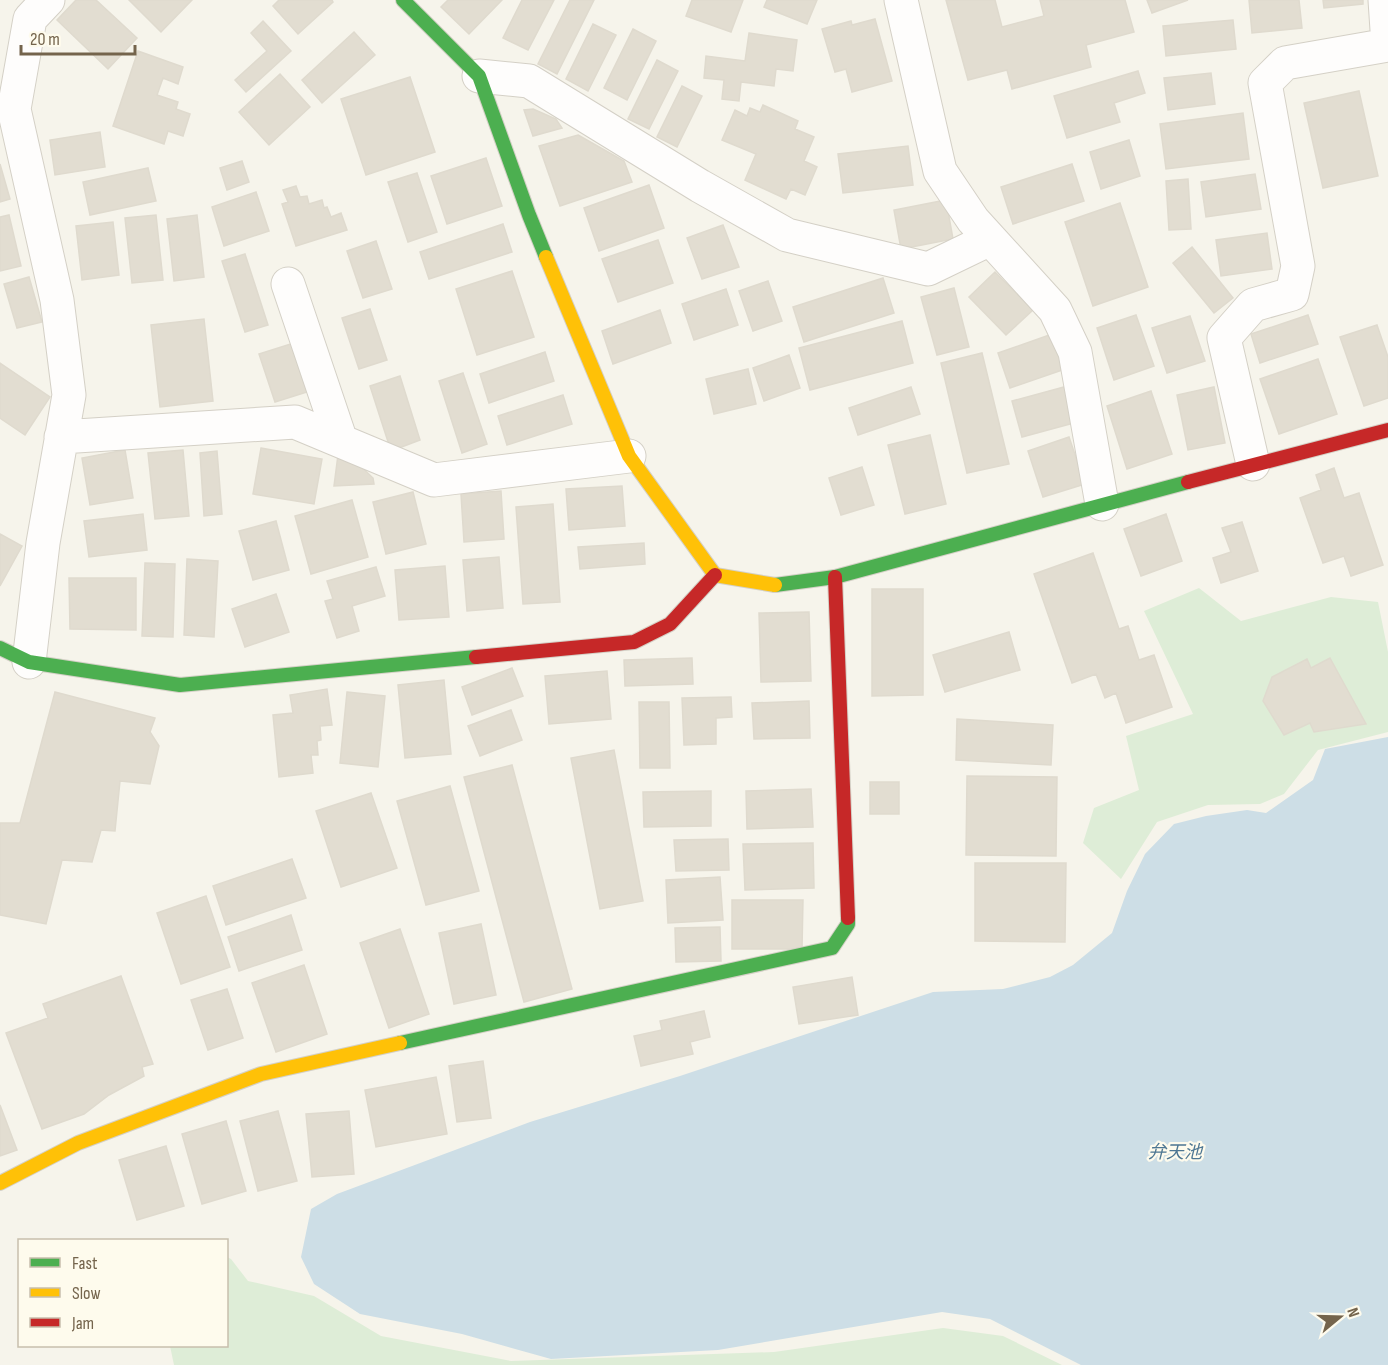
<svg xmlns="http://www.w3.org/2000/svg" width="1388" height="1365" font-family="'Sofia Sans Condensed','Noto Sans JP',sans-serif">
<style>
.green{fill:#deedd7}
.water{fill:#cddee6}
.building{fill:#e2ddd1;stroke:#dfdace;stroke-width:1.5}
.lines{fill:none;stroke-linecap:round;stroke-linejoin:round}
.street-casing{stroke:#d4d0c6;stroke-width:35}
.fast-casing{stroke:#d4d0c6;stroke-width:16}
.slow-casing{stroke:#d4d0c6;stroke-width:16}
.jam-casing{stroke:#d4d0c6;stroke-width:16}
.street{stroke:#fefdfc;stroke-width:33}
.fast{stroke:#4caf50;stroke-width:14}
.slow{stroke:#ffc107;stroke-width:14}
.jam{stroke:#c62828;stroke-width:14}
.labels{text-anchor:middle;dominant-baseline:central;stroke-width:4.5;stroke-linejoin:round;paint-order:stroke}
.water-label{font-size:18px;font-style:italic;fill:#4e7793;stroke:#fefbed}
</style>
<rect width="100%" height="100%" fill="#f6f4eb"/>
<path class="green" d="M1199 588 1241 621 1331 597 1378 602 1388 652V732L1318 750 1284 794 1260 804 1208 805 1157 822 1121 879 1083 843 1094 808 1139 790 1126 736 1193 714 1144 611Z
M227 1257 231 1259 248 1281 314 1296 381 1336 511 1361 774 1352 943 1328 1003 1336 1062 1365H174L170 1346H226Z"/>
<path class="water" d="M1388 737V1365H1081L990 1319 942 1312 718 1350 551 1359 462 1334 360 1314 314 1284 301 1257 311 1209 337 1194 530 1122 680 1076 933 992 1003 989 1050 977 1073 965 1112 933 1127 891 1145 854 1174 824 1206 816 1247 810 1266 813 1313 780 1325 749Z"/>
<path class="building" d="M76 0H96L137 38 108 69 57 20Z
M129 0H192L161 32Z
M279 0H332L333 2 298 34 273 6Z
M448 0H502L469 34 441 7Z
M522 0H554L528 50 503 38Z
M570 0H594L557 74 538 64Z
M692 0H743L731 32 686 16Z
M767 0H817L807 24 764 7Z
M946 0H995L1002 27 1044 16 1040 0H1125L1134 32 1086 45 1091 67 1012 89 1007 70 968 80Z
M1147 0H1188L1152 13Z
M1249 0H1299L1302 28 1252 33Z
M1323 0H1363V4L1324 8Z
M875 19 892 81 852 92 846 69 835 72 822 29 851 21 852 25Z
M1233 20 1236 49 1166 56 1163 26Z
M263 21 291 51 246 92 235 80 267 51 251 33Z
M593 24 616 35 588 91 566 79Z
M633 29 656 41 627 100 604 88Z
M354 32 375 55 322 103 302 80Z
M749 33 797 40 793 71 776 69 774 86 741 82 739 101 722 99 724 80 704 78 706 56 745 61Z
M138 51 183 67 178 84 163 78 157 95 178 102 176 109 190 114 183 136 168 131 164 144 113 126Z
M657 60 678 71 649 129 628 119Z
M1138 71 1145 93 1114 103 1120 122 1067 138 1054 96Z
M1211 73 1215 104 1168 110 1164 78Z
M280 74 310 107 269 145 239 112Z
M410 77 435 152 366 175 341 99Z
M682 86 702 96 677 147 657 137Z
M1359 91 1378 176 1323 188 1304 103Z
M763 105 798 121 795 129 814 137 804 161 817 167 805 195 791 189 786 199 745 180 756 154 722 140 735 110 747 116 750 108 760 112Z
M533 109 556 119 562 128 533 136 524 110Z
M1243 113 1249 159 1166 169 1160 124Z
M100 132 105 167 55 175 50 140Z
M578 135 624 161 632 182 560 206 539 146Z
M1129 140 1140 176 1101 189 1090 152Z
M908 146 913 185 843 193 838 154Z
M486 158 502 206 447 224 431 176Z
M242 161 249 182 227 190 220 168Z
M0 164 10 199 0 202Z
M1072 164 1084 201 1013 224 1001 187Z
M148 168 156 201 90 215 83 182Z
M417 173 437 232 408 242 388 182Z
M1255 174 1261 209 1206 217 1201 182Z
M1188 179 1191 229 1169 230 1166 181Z
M649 185 664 228 599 251 584 208Z
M296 186 300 197 307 196 309 204 322 200 324 208 327 207 331 217 341 213 347 230 296 246 282 204 288 202 283 190Z
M256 192 269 231 224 246 212 207Z
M946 200 953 239 901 249 894 210Z
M1120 203 1148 287 1093 306 1065 222Z
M9 215 21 266 0 271V217Z
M156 215 163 280 132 283 125 218Z
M197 215 204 277 174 281 167 219Z
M113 222 119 275 82 280 76 226Z
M503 224 512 252 429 279 420 252Z
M723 225 739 267 702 279 687 238Z
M1267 233 1272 269 1221 276 1216 240Z
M658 240 673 283 618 302 602 259Z
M376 241 392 289 363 298 347 251Z
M1192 247 1233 298 1214 313 1173 263Z
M245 254 268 325 245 332 222 261Z
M512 271 534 337 477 355 456 289Z
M995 272 1033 310 1006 335 969 297Z
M29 277 42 322 17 328 4 284Z
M883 278 894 313 804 342 793 307Z
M768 281 782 321 753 331 739 291Z
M954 288 969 347 937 355 921 297Z
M726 289 738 325 694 340 682 304Z
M370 309 387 360 359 369 342 318Z
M660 310 671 343 613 364 602 331Z
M1136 315 1154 366 1114 380 1097 328Z
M1308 315 1318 344 1260 363 1251 334Z
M1190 316 1205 361 1167 373 1152 328Z
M204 319 213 401 160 407 151 325Z
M902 321 913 363 810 390 799 348Z
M1377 325 1388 357V398L1364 406 1340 337Z
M1055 333 1068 368 1010 388 998 353Z
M294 343 310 391 275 402 259 354Z
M545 352 554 381 489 403 480 374Z
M982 353 1009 464 967 473 941 363Z
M789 355 800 388 764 401 753 368Z
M1318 359 1337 414 1279 434 1260 379Z
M0 363 50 397 25 435 0 418Z
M748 369 756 404 714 414 706 379Z
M463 373 487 444 462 453 439 381Z
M400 376 420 440 391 451 370 386Z
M911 387 920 414 858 435 849 408Z
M1064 387 1074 423 1022 437 1012 401Z
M1214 387 1225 443 1188 450 1177 395Z
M1151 391 1172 454 1127 469 1107 406Z
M563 395 572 424 507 445 498 416Z
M930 435 946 504 905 514 888 445Z
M1069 437 1085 484 1043 497 1028 451Z
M261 448 322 459 314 504 253 494Z
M125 450 133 498 90 505 82 458Z
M183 450 189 516 155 519 148 453Z
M217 451 222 514 204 516 200 453Z
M338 455 353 459 373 478 374 484 334 486Z
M862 467 874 505 841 515 829 478Z
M1334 468 1344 498 1359 493 1383 565 1351 576 1344 556 1323 563 1300 498 1321 490 1316 475Z
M622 486 625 526 569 530 566 489Z
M501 491 504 539 464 542 461 494Z
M413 492 426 544 386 554 373 502Z
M352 500 368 557 311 574 295 516Z
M553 504 560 602 523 604 516 507Z
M143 514 147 550 89 557 84 521Z
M1166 514 1182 561 1141 576 1124 529Z
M276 521 289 570 253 580 239 531Z
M1242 522 1258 571 1221 583 1213 558 1231 552 1222 528Z
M0 534 22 546 0 586Z
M644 543 645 564 580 569 578 547Z
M1093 553 1119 629 1128 626 1139 660 1154 655 1172 707 1126 723 1116 693 1105 698 1096 674 1072 683 1034 574Z
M499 557 503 608 467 611 463 560Z
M187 559 218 561 214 637 184 635Z
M145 563 175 564 173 637 142 636Z
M445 566 449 617 399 620 395 570Z
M376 567 385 596 352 606 359 631 337 638 325 601 333 599 327 581Z
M69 578H136V630L70 629Z
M872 589H923V695L872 696Z
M276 594 289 632 245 647 232 609Z
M809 612 811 681 761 682 759 613Z
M1009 632 1020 670 945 692 933 655Z
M692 658 693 684 625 686 624 660Z
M1330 658 1366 724 1314 732 1310 723 1284 735 1263 701 1272 677 1307 659 1311 668Z
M512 668 523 696 472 715 462 687Z
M607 671 611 719 549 724 545 676Z
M444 680 451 754 405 758 398 685Z
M327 689 332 725 320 726 321 740 317 741 318 755H311L313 773 279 777 273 715 293 713 290 695Z
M55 692 155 718 150 732 159 746 150 784 120 781 115 831 101 830 92 862 62 860 46 924 0 915V823H20Z
M347 692 385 696 378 767 340 763Z
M731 697 732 717 716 718V744L684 745 682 698Z
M809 701 810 738 754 739 752 703Z
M639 702H669L670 768H640Z
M511 710 522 740 480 756 468 726Z
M957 719 1053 725 1051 765 956 760Z
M614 750 643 901 600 909 571 758Z
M512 765 572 989 524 1002 464 777Z
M967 776 1057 777 1056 856 966 855Z
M870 782H899V814H870Z
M450 786 479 891 426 905 397 801Z
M811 789 813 827 747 829 746 791Z
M711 791V826L644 827 643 792Z
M371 793 397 868 341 887 316 811Z
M728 839 729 870 676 871 674 840Z
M813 843 814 888 745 890 743 844Z
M292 859 306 898 226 925 213 886Z
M975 863H1066L1065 942 975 941Z
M720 877 723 920 668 923 666 880Z
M206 896 230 967 181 984 157 913Z
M732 900H803L802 949H732Z
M291 915 302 950 239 971 228 937Z
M481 924 496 995 454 1004 439 933Z
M720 927 721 961 676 962 675 928Z
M400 929 429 1014 389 1028 360 943Z
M304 965 327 1034 276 1052 252 983Z
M121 976 153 1064 142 1067 144 1076 109 1095 84 1114 42 1129 6 1033 48 1018 43 1004Z
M852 977 858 1015 799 1024 793 987Z
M227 989 243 1038 208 1050 191 1000Z
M704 1011 710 1037 690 1042 693 1054 641 1066 634 1036 662 1030 660 1021Z
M483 1061 491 1118 457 1122 449 1066Z
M436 1077 447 1134 376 1147 365 1090Z
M0 1105 17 1150 0 1156Z
M278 1111 297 1181 258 1191 240 1121Z
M349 1111 354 1174 312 1177 306 1114Z
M226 1121 246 1191 202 1204 182 1134Z
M166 1146 184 1206 137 1220 119 1160Z"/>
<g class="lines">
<defs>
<path id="street" d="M901 0 940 171 973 220 1055 310 1075 352 1102 504
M479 76 529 81 700 186 787 235 928 269 990 239
M288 284 341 441
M61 437 295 422 434 480 629 456
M1253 464 1224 338 1253 305 1292 294 1298 266 1265 83 1285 63 1388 45 1385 0
M29 662 43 543 69 395 57 300 14 109 30 19 48 0"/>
<path id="fast" d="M403 0 479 76 529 215 546 257
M775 585 835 577 1188 482
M0 648 29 662 180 685 476 657
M400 1043 832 948 848 924V918"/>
<path id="slow" d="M546 257 629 456 715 575 775 585
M0 1183 78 1143 261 1074 400 1043"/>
<path id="jam" d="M1188 482 1388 430
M835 577 848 918
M476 657 634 642 670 624 715 575"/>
</defs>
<use href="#street" class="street-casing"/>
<use href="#fast" class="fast-casing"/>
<use href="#slow" class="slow-casing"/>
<use href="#jam" class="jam-casing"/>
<use href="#street" class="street"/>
<use href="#fast" class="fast"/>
<use href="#slow" class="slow"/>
<use href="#jam" class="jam"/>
</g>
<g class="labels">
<g class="water-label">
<text x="1175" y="1152">弁天池</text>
</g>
</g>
<rect x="18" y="1239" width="210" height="108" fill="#fefbed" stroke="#c7bfad" stroke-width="1.5"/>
<rect x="30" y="1258" width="30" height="9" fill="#4caf50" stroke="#c7bfad" stroke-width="1.5"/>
<text x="72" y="1269" font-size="18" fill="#74644c">Fast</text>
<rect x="30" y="1288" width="30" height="9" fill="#ffc107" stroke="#c7bfad" stroke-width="1.5"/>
<text x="72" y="1299" font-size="18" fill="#74644c">Slow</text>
<rect x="30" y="1318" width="30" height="9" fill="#c62828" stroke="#c7bfad" stroke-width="1.5"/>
<text x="72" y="1329" font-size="18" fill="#74644c">Jam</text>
<g transform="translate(1340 1317) rotate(71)" stroke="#fefbed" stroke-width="4.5" paint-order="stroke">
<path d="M0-4.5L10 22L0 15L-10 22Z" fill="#74644c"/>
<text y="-9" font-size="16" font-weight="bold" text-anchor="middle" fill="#74644c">N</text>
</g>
<path d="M21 45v9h114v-9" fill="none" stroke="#74644c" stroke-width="3"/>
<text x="30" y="45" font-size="18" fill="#74644c" stroke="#fefbed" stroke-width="4.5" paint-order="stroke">20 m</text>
</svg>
